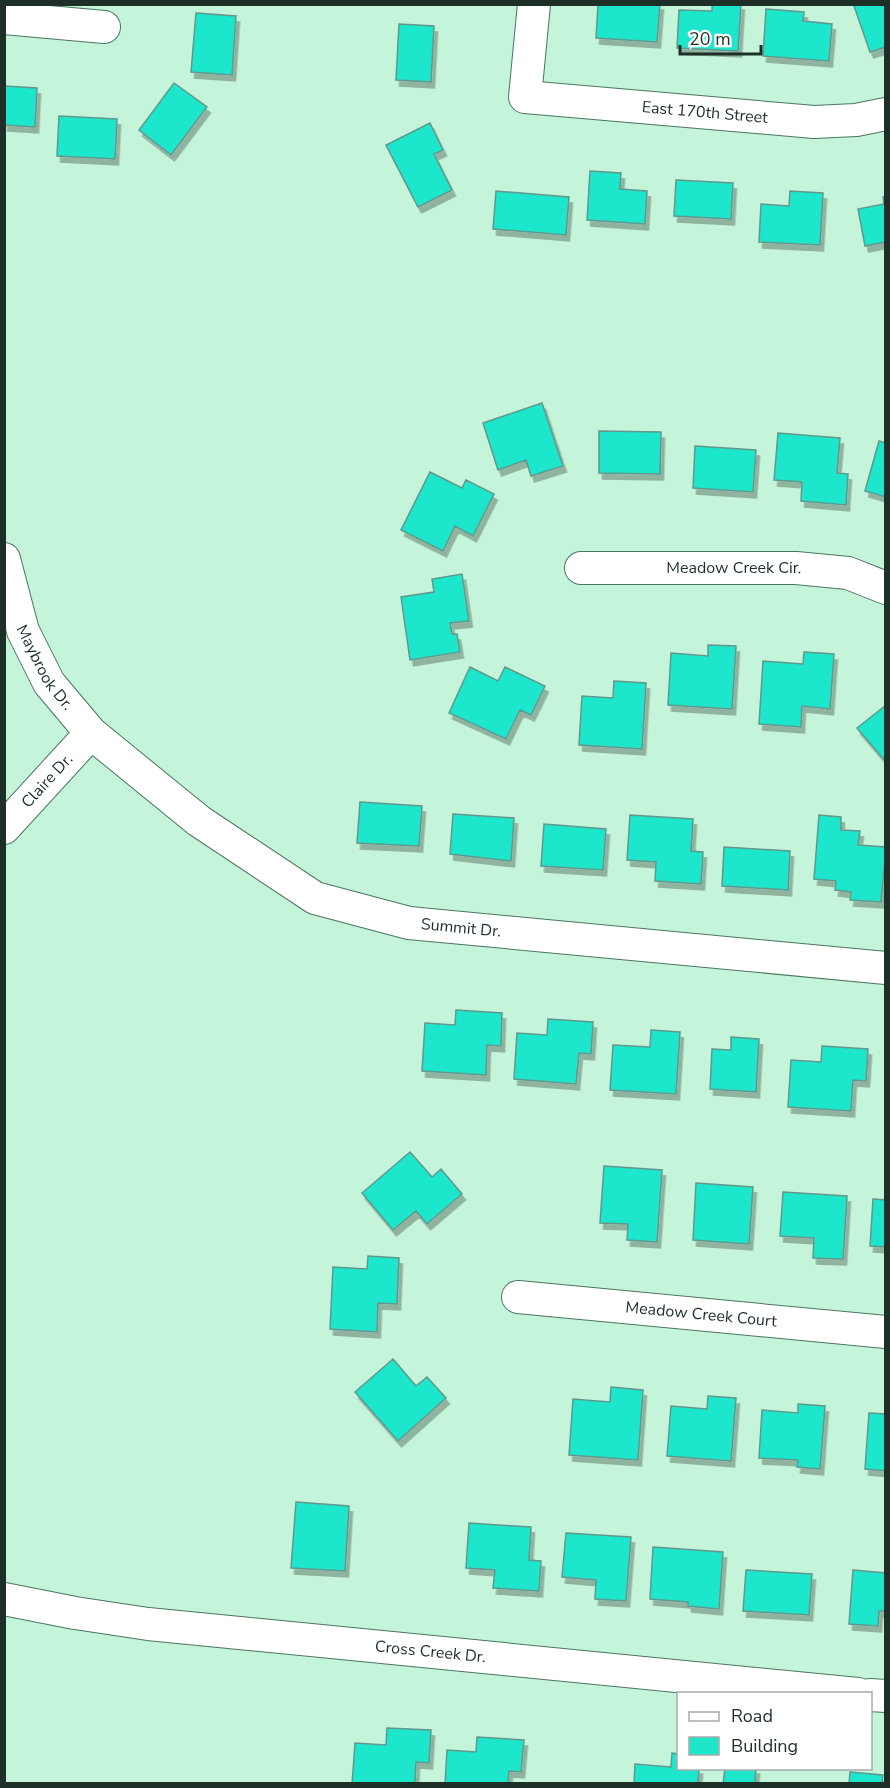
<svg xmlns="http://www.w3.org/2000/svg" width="890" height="1788" font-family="'Nunito Sans',sans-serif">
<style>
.building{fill:#1ee6cc;stroke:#61988d;stroke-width:1.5;filter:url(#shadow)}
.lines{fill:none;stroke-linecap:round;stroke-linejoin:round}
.minor-casing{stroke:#4a765f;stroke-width:34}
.minor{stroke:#fff;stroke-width:32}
.labels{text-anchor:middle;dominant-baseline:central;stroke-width:5;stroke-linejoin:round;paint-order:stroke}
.street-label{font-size:16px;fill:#1d2f26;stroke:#fff}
</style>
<defs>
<filter id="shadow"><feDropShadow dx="3.5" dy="6" stdDeviation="0" flood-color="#0004"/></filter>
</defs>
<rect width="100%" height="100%" fill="#c4f4d9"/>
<path class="building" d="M598 4H660L657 42 596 38Z
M712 4H741L738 51 677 48 679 10 712 11Z
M858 4H886V47L870 52 854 6Z
M766 9 804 12 803 21 832 24 829 61 763 56Z
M196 13 236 16 232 75 191 72Z
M399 24 434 26 431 82 396 80Z
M174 83 207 107 171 155 139 130Z
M4 86 37 88 35 127 4 125Z
M59 116 117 119 115 159 57 156Z
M430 123 443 150 434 154 452 190 418 207 386 145Z
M590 171 621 173 620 189 647 191 645 224 587 220Z
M676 180 733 183 731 219 674 216Z
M496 191 569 197 566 235 493 229Z
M790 191 823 193 820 245 759 242 761 204 789 206Z
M886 196V242L865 246 858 209 884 204 883 197Z
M542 403 563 466 531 476 526 460 498 470 483 423Z
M599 431 661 432 660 474 599 473Z
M778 433 840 438 837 473 848 474 846 505 801 501 802 482 774 480Z
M879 441 886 443V497L865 491Z
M695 446 756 450 753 492 693 488Z
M430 472 462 488 466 480 494 494 473 536 455 526 443 551 401 530Z
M462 574 469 621 450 623 452 634H457L460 652 410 660 401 597 434 592 432 579Z
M708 645 736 646 732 709 668 705 671 653 708 656Z
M804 652 834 654 830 709 802 706 801 727 759 724 763 661 803 664Z
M470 667 498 681 505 667 545 686 531 715 520 710 506 739 449 713Z
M614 681 646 683 642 749 579 745 582 696 613 698Z
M886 705V762L857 728Z
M360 802 422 806 419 846 357 843Z
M453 814 514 818 511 861 450 854Z
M630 815 693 819 691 851 703 852 701 884 655 881 656 862 627 860Z
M819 815 841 817V830L860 831 858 845 886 847 881 902 850 900 851 892 835 890 836 881 814 879Z
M544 824 606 829 603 870 541 866Z
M724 847 790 851 788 890 722 886Z
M456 1010 502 1013 501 1046 487 1045 486 1075 422 1071 425 1023 455 1025Z
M548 1019 593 1022 591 1054 579 1053 576 1084 514 1079 517 1033 547 1035Z
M651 1030 680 1032 676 1094 610 1090 613 1045 650 1047Z
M731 1037 759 1039 756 1092 710 1089 712 1049 731 1050Z
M822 1046 868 1049 866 1081 853 1080 851 1111 788 1107 791 1060 821 1062Z
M410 1152 432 1177 441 1169 462 1194 427 1224 416 1211 393 1230 362 1193Z
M604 1166 662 1170 657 1242 627 1240 628 1224 600 1223Z
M696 1183 753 1187 749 1244 693 1240Z
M783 1192 847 1196 843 1259 813 1258 814 1238 780 1236Z
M873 1199 886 1200V1247L870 1246Z
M368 1256 399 1258 397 1304 378 1303 377 1332 330 1329 333 1267 367 1269Z
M393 1359 416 1386 427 1377 446 1398 398 1441 355 1392Z
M611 1387 643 1390 638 1460 569 1455 573 1399 610 1402Z
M708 1396 736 1398 731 1461 667 1456 671 1406 707 1409Z
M798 1404 825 1406 820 1469 797 1467 798 1460 759 1458 762 1410 798 1413Z
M869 1413 886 1414V1471L865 1469Z
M296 1502 349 1506 345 1571 291 1568Z
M469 1523 531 1527 529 1560 541 1561 539 1591 493 1588 495 1570 466 1568Z
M566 1533 631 1537 626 1601 595 1599 596 1580 562 1577Z
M653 1547 723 1552 719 1609 688 1606V1602L650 1599Z
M746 1570 812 1574 809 1615 743 1611Z
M853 1570 886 1573V1611H879L878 1626 849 1624Z
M387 1728 431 1730 429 1763 416 1762 415 1784H352L355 1743 386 1745Z
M477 1737 524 1740 521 1772 509 1771 508 1784H445L447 1750 476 1752Z
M672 1753 678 1754V1768H699L698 1784H634L635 1764 671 1767Z
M725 1768H756L755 1783 760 1784H723Z
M850 1772 883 1775 882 1784H849Z"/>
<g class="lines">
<defs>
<g id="minor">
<path id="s1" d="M534 4 525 97 814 122 856 120 886 114"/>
<path d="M4 18 104 27"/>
<path id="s2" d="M4 559 23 631 49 683 91 733 199 821 315 898 409 923 886 968"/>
<path id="s3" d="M581 568H796L848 573 886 588"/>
<path id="s4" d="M4 828 91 733"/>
<path id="s5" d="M518 1297 886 1332"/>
<path id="s6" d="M4 1599 75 1613 148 1624 858 1694"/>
<path d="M870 1695 886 1696"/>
</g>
</defs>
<use href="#minor" class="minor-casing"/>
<use href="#minor" class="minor"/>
</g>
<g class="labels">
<g class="street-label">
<text stroke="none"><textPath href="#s1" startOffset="274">East 170th Street</textPath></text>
<text stroke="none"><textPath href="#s3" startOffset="153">Meadow Creek Cir.</textPath></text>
<text stroke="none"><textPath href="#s2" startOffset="117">Maybrook Dr.</textPath></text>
<text stroke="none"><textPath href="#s4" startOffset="64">Claire Dr.</textPath></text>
<text stroke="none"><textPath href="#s2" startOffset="626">Summit Dr.</textPath></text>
<text stroke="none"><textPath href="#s5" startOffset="184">Meadow Creek Court</textPath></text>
<text stroke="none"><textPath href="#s6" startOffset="430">Cross Creek Dr.</textPath></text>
</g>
</g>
<rect width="890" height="1788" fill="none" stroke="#1d2f26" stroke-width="12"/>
<rect x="677" y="1692" width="195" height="78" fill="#ffffff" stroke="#a5aca8" stroke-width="1.5"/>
<rect x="689" y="1712" width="30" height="9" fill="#ffffff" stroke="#a5aca8" stroke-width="1.5"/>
<text x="731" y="1722" font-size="18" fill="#1d2f26">Road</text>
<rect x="689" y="1737" width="30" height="18" fill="#1ee6cc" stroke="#a5aca8" stroke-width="1.5"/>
<text x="731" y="1752" font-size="18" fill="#1d2f26">Building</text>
<path d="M680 45v9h81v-9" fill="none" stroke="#1d2f26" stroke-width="3"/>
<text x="689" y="45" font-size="18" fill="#1d2f26" stroke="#ffffff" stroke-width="4.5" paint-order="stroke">20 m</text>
</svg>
